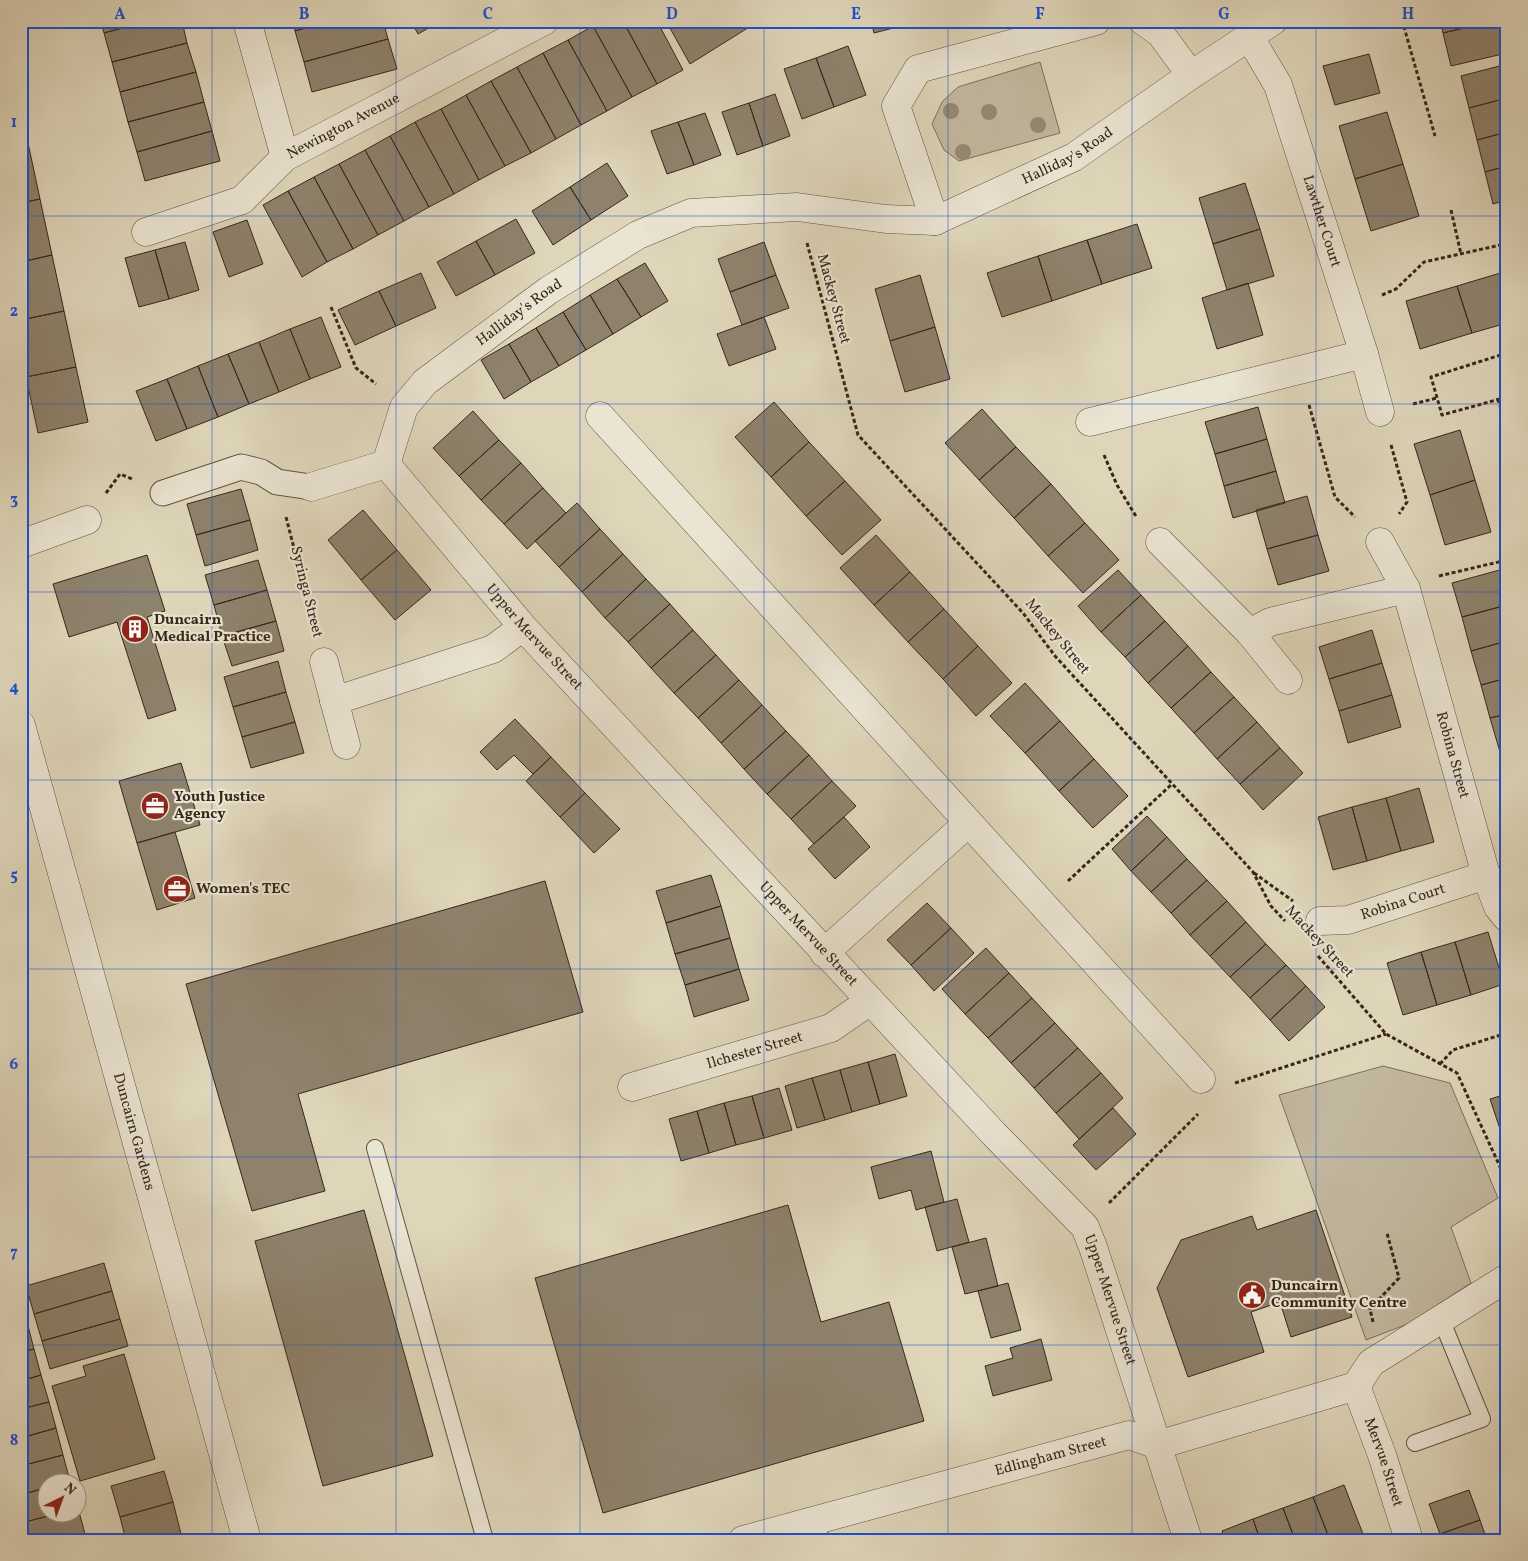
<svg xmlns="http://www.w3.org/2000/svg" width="1528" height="1561" font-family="Vollkorn,serif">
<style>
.green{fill:#c2b89f;stroke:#7c705c}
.building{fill:#8e826d;stroke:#372719}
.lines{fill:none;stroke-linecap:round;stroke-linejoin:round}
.service-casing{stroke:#615341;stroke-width:18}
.pedestrian-casing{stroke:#615341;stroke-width:27}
.minor-casing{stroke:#615341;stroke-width:29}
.tertiary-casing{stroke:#615341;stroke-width:29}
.path{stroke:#372719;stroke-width:3;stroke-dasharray:4 2.5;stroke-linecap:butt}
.service{stroke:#eae4d2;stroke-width:16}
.pedestrian{stroke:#eae4d2;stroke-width:25}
.minor{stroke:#eae4d2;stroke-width:28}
.tertiary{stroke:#eae4d2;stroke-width:28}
.tree{fill:#968a74}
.grid{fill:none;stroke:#1d4ed8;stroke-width:1;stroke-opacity:0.55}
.labels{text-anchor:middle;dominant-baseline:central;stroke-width:4.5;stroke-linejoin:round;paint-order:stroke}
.street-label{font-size:15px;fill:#372719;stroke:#eae4d2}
.poi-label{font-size:15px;font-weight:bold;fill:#372719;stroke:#eae4d2;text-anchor:start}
.neatline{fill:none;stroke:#1d4ed8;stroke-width:2}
.grid-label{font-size:16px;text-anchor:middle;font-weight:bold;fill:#1d4ed8}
</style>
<rect width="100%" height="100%" fill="#dfd6ba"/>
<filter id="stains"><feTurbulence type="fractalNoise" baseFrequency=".004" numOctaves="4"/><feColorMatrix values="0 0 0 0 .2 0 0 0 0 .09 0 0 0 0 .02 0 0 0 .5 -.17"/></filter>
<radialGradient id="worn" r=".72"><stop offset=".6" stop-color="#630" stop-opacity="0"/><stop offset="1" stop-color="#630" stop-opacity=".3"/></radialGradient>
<path class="green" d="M1040 62 1060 133 959 161 944 150 932 124 942 102 958 87Z
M1383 1066 1450 1083 1498 1198 1451 1227 1471 1283 1410 1323 1366 1340 1279 1095Z"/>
<path class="building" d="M101 21H148L104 33Z
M148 21H182L187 43 112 62 104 33Z
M293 21H330L295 31Z
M330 21H383L388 39 304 62 295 31Z
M411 21H441L418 34Z
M602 21H623L657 84 632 97 593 26Z
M623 21H657L683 70 657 84Z
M666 21H759L690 64Z
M871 21H904L905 25 874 33Z
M1440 21H1494L1443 33Z
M1494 21H1501L1507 44V53L1451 66 1443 33Z
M593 26 632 97 607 111 568 40Z
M388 39 397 69 312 92 304 62Z
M568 40 607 111 581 125 543 53Z
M187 43 196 72 120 92 112 62Z
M848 46 866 95 834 107 816 58Z
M543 53 581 125 556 139 517 67Z
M1369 54 1380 93 1335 105 1323 66Z
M816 58 834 107 802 119 784 69Z
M1507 64V98L1469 108 1461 76Z
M517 67 556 139 531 153 491 81Z
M196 72 204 102 128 122 120 92Z
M491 81 531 153 505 166 466 95Z
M775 94 790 136 763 146 749 103Z
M466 95 505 166 479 180 441 109Z
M1507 98V132L1477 140 1469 108Z
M204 102 212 131 137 152 128 122Z
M749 103 763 146 737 155 722 112Z
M441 109 479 180 454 194 415 122Z
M21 112 28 143 21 145Z
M1387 112 1403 164 1355 179 1339 126Z
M705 113 721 155 694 165 678 122Z
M415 122 454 194 429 207 390 136Z
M678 122 694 165 667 174 651 131Z
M212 131 220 161 145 181 137 152Z
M1507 132V166L1485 172 1477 140Z
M390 136 429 207 404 221 365 150Z
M28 143 40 199 21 203V145Z
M365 150 404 221 378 235 339 164Z
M607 163 628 196 591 220 570 187Z
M339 164 378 235 353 249 314 177Z
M1403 164 1419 216 1371 231 1355 179Z
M1507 166V200L1493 204 1485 172Z
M314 177 353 249 327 262 288 191Z
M1245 183 1260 229 1213 244 1199 198Z
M570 187 591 220 553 245 532 211Z
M288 191 327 262 302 277 263 205Z
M40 199 52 255 21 262V203Z
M516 219 535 253 495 275 476 241Z
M247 220 263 264 229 277 213 232Z
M1137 224 1152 268 1102 284 1087 240Z
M1260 229 1274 276 1227 290 1213 244Z
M1087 240 1102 284 1052 301 1038 256Z
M476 241 495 275 456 296 437 262Z
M185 242 199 290 169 299 155 250Z
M764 242 776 275 730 292 718 259Z
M155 250 169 299 139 307 125 258Z
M52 255 64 311 21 320V262Z
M1038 256 1052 301 1002 317 987 273Z
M645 263 668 301 641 317 617 279Z
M1507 271V323L1472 333 1457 286Z
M421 273 436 308 396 326 379 291Z
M776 275 789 308 742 325 730 292Z
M920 275 935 327 890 341 875 289Z
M617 279 641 317 613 334 590 295Z
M1248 283 1263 335 1217 349 1202 298Z
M1457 286 1472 333 1420 349 1406 301Z
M379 291 396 326 355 345 338 310Z
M590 295 613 334 586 350 563 312Z
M64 311 76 367 26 377 21 357V320Z
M563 312 586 350 559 366 536 328Z
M321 317 341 367 310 379 290 329Z
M764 317 776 349 729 366 717 334Z
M935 327 950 379 905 392 890 341Z
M536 328 559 366 531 382 509 344Z
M290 329 310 379 279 392 259 342Z
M259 342 279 392 249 404 228 354Z
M509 344 531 382 504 399 481 360Z
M228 354 249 404 218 417 198 366Z
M198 366 218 417 187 429 167 379Z
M76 367 88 422 38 433 26 377Z
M167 379 187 429 156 441 136 391Z
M774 402 809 442 771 477 735 437Z
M1258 407 1267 439 1215 454 1205 422Z
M982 409 1016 447 979 480 945 443Z
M473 411 499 440 459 476 433 448Z
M1460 430 1475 480 1430 495 1414 444Z
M1267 439 1276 471 1224 486 1215 454Z
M499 440 521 463 481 500 459 476Z
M809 442 845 481 806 516 771 477Z
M1016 447 1051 484 1014 518 979 480Z
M521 463 543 488 504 524 481 500Z
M1276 471 1285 503 1233 518 1224 486Z
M1475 480 1491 532 1445 545 1430 495Z
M845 481 881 520 842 555 806 516Z
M1051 484 1085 523 1048 556 1014 518Z
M543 488 566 513 527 549 504 524Z
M241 489 250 520 196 535 187 504Z
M1307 496 1318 535 1267 549 1256 510Z
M577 503 600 529 559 567 535 541Z
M363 510 397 550 361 580 328 540Z
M250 520 258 550 205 566 196 535Z
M1085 523 1119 560 1083 593 1048 556Z
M600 529 623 554 582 592 559 567Z
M876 535 910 572 874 605 840 568Z
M1318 535 1329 571 1278 585 1267 549Z
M397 550 431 590 395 620 361 580Z
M623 554 646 579 605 618 582 592Z
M147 555 165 611 147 617 176 710 148 719 117 622 69 637 53 584Z
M258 560 267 590 214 605 205 575Z
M1507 568V605L1462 617 1452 583Z
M1118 570 1141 595 1101 632 1078 606Z
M910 572 944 609 908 642 874 605Z
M646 579 670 604 628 642 605 618Z
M267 590 276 621 222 636 214 605Z
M1141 595 1165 621 1125 657 1101 632Z
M670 604 693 630 651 668 628 642Z
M1507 605V641L1471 651 1462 617Z
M944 609 978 646 943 679 908 642Z
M276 621 284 651 232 666 222 636Z
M1165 621 1188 646 1148 683 1125 657Z
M693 630 716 655 674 693 651 668Z
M1372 630 1382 663 1329 679 1319 647Z
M1507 641V678L1481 685 1471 651Z
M978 646 1012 683 976 716 943 679Z
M1188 646 1211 672 1171 708 1148 683Z
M716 655 739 680 698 718 674 693Z
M278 661 286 692 233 707 224 677Z
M1382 663 1392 695 1339 711 1329 679Z
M1211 672 1234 697 1194 733 1171 708Z
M1507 678V714L1490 718 1481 685Z
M739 680 762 705 721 743 698 718Z
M1025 683 1060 721 1025 753 990 716Z
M286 692 295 722 242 737 233 707Z
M1392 695 1401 727 1348 743 1339 711Z
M1234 697 1257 722 1217 759 1194 733Z
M762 705 786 731 744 769 721 743Z
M1507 714V751L1500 752 1490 718Z
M515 719 551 757 533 774 514 755 497 770 480 752Z
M1060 721 1094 759 1059 791 1025 753Z
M295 722 304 753 251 768 242 737Z
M1257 722 1280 748 1240 784 1217 759Z
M786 731 809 755 767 794 744 769Z
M1280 748 1303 773 1263 810 1240 784Z
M1507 751V778L1500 752Z
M809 755 832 781 791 819 767 794Z
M551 757 585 793 560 817 526 781Z
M1094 759 1128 796 1093 828 1059 791Z
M181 763 200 825 137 843 119 781Z
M832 781 856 806 814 844 791 819Z
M1419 788 1434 842 1401 851 1386 798Z
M585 793 620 829 594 853 560 817Z
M1386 798 1401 851 1367 861 1352 807Z
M1352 807 1367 861 1333 870 1318 817Z
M1147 816 1167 837 1131 871 1112 849Z
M844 817 870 847 835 879 808 849Z
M175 832 195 898 157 910 137 843Z
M1167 837 1187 859 1151 892 1131 871Z
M1187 859 1207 880 1171 913 1151 892Z
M711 875 721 906 666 923 656 891Z
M1207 880 1227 901 1190 935 1171 913Z
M545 881 583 1012 298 1094 325 1191 252 1211 186 984Z
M1227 901 1246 922 1210 956 1190 935Z
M927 903 951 928 911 965 887 940Z
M721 906 730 938 675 954 666 923Z
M1246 922 1266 944 1230 977 1210 956Z
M951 928 974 953 934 991 911 965Z
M1488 932 1504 984 1471 995 1455 942Z
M730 938 739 969 685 985 675 954Z
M1455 942 1471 995 1437 1005 1421 952Z
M1266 944 1286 965 1250 998 1230 977Z
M986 948 1009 973 965 1014 942 989Z
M1421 952 1437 1005 1403 1015 1387 963Z
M1286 965 1306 986 1270 1020 1250 998Z
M739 969 749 1000 694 1017 685 985Z
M1009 973 1032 998 988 1038 965 1014Z
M1306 986 1325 1007 1289 1041 1270 1020Z
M1032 998 1055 1023 1011 1063 988 1038Z
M1055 1023 1078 1048 1034 1088 1011 1063Z
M1078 1048 1101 1073 1056 1113 1034 1088Z
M895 1054 907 1096 880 1104 868 1062Z
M868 1062 880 1104 852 1112 840 1070Z
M840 1070 852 1112 825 1120 812 1078Z
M1101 1073 1123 1098 1079 1139 1056 1113Z
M812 1078 825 1120 797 1128 785 1086Z
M779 1088 792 1130 764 1138 752 1096Z
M1507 1094V1150L1490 1099Z
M752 1096 764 1138 736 1145 724 1103Z
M724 1103 736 1145 709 1153 697 1111Z
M1113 1108 1136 1134 1096 1170 1073 1145Z
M697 1111 709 1153 681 1161 669 1119Z
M931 1151 944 1202 916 1210 911 1190 879 1199 871 1167Z
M957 1199 969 1242 937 1251 925 1207Z
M788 1205 821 1322 889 1302 924 1421 603 1513 535 1278Z
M364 1210 433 1456 323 1486 255 1241Z
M1316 1210 1352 1317 1291 1337 1280 1302 1251 1312 1264 1352 1188 1377 1157 1288 1181 1240 1252 1216 1257 1230Z
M986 1238 998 1286 965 1294 952 1247Z
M104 1263 112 1291 34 1314 26 1286Z
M1008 1283 1021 1330 991 1338 978 1291Z
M112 1291 120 1319 42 1341 34 1314Z
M120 1319 128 1346 50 1369 42 1341Z
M27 1322 34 1349 21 1352V1324Z
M1041 1339 1052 1380 993 1396 985 1366 1013 1358 1010 1348Z
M34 1349 41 1375 21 1381V1352Z
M124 1354 155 1459 80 1481 52 1386 86 1376 83 1366Z
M41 1375 49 1402 21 1409V1381Z
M49 1402 56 1428 21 1438V1409Z
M56 1428 63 1455 21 1466V1438Z
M63 1455 70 1481 62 1484H48V1487L21 1495V1466Z
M164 1471 173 1502 120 1517 111 1486Z
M1344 1485 1363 1534 1346 1540H1330L1313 1497Z
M48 1487V1514H56L21 1523V1495Z
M1469 1490 1480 1520 1440 1534 1429 1504Z
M1313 1497 1330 1540H1295L1283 1508Z
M173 1502 181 1534 160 1540H126L120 1517Z
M78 1508 85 1534 64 1540H21V1523L56 1514H78Z
M1283 1508 1295 1540H1260L1253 1519Z
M1253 1519 1260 1540H1225L1222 1531Z
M1480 1520 1487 1540H1443L1440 1534Z
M85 1534 86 1540H64Z
M181 1534 183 1540H160Z"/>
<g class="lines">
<defs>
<path id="service" d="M375 1148 485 1540
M1415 1443 1482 1419 1441 1319
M815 1519 821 1540"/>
<path id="pedestrian" d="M163 493 241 467 261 472 277 482 311 487"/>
<g id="minor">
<path d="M247 21 285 157"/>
<path d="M1143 21 1160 33 1191 75"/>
<path id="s1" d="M1249 36 1278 85 1364 354 1380 412"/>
<path d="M935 221 896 106 918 69 1096 21"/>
<path id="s2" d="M146 232 242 200 285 157 544 21"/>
<path d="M600 416 1201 1079"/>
<path d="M1090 422 1364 354"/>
<path id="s3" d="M386 464 523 627 994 1134 1085 1227 1093 1247 1188 1540"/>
<path id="s4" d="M311 487 386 464 404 407 425 382 549 290 638 235 691 213 797 207 886 219 935 221 1074 157 1191 75 1273 21"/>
<path d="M1160 542 1250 633 1288 680"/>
<path id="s5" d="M1380 542 1406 589 1486 875 1498 907 1507 918"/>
<path d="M21 544 87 520"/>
<path d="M1250 633 1270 622 1406 589"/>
<path d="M324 662 346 745"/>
<path d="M334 701 493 649 523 627"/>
<path id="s6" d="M1320 921 1348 920 1486 875"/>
<path d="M824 953 968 823"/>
<path id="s7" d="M632 1087 831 1028 870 1001"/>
<path d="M1356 1386 1371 1363 1507 1278"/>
<path id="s8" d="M1356 1386 1382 1455 1409 1540"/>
<path id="s9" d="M743 1540 1129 1435 1158 1445 1356 1386"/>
</g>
<g id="tertiary">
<path id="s10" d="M21 725 247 1540"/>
</g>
</defs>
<use href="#service" class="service-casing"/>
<use href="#pedestrian" class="pedestrian-casing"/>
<use href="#minor" class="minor-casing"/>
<use href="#tertiary" class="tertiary-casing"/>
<path class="path" d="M1400 21 1404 27 1435 136
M1451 210 1461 254
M807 243 858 435 1023 613 1055 656 1253 872 1271 906 1285 921
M1382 295 1396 289 1424 262 1505 244
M331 307 356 368 376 384
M1507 353 1431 377 1442 415 1507 397
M1498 399 1507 429
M1413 404 1437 398
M1309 405 1335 497 1355 517
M1391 445 1407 502 1399 514
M1104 455 1117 485 1137 518
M106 493 120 474 132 479
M286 517 315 630
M1439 576 1507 560
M1254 873 1293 901
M1068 881 1172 784
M1318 956 1386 1034 1457 1073 1507 1182
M1440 1064 1453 1050 1507 1033
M1235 1083 1386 1034
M1109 1203 1198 1114
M1373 1322 1370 1309 1399 1278 1387 1233"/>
<use href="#service" class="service"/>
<use href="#pedestrian" class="pedestrian"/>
<use href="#minor" class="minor"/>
<use href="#tertiary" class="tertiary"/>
</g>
<g class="tree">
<circle cx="951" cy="111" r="8"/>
<circle cx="989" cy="112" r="8"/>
<circle cx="1038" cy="125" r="8"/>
<circle cx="963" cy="152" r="8"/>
</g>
<path class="grid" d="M212 21V1540M396 21V1540M580 21V1540M764 21V1540M948 21V1540M1132 21V1540M1316 21V1540M21 216H1507M21 404H1507M21 592H1507M21 780H1507M21 969H1507M21 1157H1507M21 1345H1507"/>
<defs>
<symbol id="building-disc" viewBox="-11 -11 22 22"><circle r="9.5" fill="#8f2418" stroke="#eae4d2"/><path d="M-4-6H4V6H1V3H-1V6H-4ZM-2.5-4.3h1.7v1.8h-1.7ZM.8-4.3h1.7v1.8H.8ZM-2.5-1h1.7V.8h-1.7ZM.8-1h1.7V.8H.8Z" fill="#fff"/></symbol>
<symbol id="office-disc" viewBox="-11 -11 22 22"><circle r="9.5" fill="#8f2418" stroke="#eae4d2"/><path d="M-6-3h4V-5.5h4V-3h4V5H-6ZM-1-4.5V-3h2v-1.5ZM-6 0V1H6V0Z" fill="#fff"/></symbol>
<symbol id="civic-disc" viewBox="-11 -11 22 22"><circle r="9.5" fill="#8f2418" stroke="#eae4d2"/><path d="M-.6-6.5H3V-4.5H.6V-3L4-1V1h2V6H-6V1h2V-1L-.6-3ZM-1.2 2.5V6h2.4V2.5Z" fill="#fff"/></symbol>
</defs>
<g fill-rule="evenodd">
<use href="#building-disc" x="119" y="613" width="32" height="32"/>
<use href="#office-disc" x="139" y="790" width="32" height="32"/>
<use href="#office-disc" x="161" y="873" width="32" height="32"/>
<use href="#civic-disc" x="1236" y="1279" width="32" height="32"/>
</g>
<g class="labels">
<g class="street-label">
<text stroke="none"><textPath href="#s2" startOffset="228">Newington Avenue</textPath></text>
<text stroke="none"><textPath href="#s4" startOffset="880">Halliday's Road</textPath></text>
<text stroke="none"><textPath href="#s1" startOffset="200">Lawther Court</textPath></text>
<text transform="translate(833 299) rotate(75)">Mackey Street</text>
<text stroke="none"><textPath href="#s4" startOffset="288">Halliday's Road</textPath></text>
<text transform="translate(306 592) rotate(76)">Syringa Street</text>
<text stroke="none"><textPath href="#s3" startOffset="228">Upper Mervue Street</textPath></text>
<text transform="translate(1057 637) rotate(51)">Mackey Street</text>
<text stroke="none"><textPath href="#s5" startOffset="226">Robina Street</textPath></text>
<text stroke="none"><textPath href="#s6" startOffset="86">Robina Court</textPath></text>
<text stroke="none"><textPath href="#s3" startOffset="632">Upper Mervue Street</textPath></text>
<text transform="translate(1319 942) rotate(47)">Mackey Street</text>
<text stroke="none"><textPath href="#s7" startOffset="128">Ilchester Street</textPath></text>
<text stroke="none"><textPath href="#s10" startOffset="422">Duncairn Gardens</textPath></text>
<text stroke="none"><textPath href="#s3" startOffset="1112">Upper Mervue Street</textPath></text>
<text stroke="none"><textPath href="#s9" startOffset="319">Edlingham Street</textPath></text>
<text stroke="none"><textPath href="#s8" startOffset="81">Mervue Street</textPath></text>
</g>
<g class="poi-label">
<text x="154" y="620">Duncairn<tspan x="154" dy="17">Medical Practice</tspan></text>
<text x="174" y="797">Youth Justice<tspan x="174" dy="17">Agency</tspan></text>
<text x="196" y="889">Women's TEC</text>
<text x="1271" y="1286">Duncairn<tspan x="1271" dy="17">Community Centre</tspan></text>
</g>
</g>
<rect width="1528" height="1561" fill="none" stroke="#dfd6ba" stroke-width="55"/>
<g transform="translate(62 1498) rotate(42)"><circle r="24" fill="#eae4d2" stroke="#a29888"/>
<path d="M0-4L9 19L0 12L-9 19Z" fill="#8f2418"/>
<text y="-8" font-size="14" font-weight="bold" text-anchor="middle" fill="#372719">N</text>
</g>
<rect x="28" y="28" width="1472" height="1506" class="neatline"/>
<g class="grid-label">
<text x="120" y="19">A</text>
<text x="304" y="19">B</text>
<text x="488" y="19">C</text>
<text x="672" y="19">D</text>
<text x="856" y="19">E</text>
<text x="1040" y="19">F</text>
<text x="1224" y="19">G</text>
<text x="1408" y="19">H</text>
<text x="14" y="127">1</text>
<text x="14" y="316">2</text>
<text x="14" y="504">3</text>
<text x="14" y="692">4</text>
<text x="14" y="880">5</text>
<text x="14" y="1069">6</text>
<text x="14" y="1257">7</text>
<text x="14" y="1445">8</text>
</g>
<rect width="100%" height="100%" filter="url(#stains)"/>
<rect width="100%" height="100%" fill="url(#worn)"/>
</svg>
